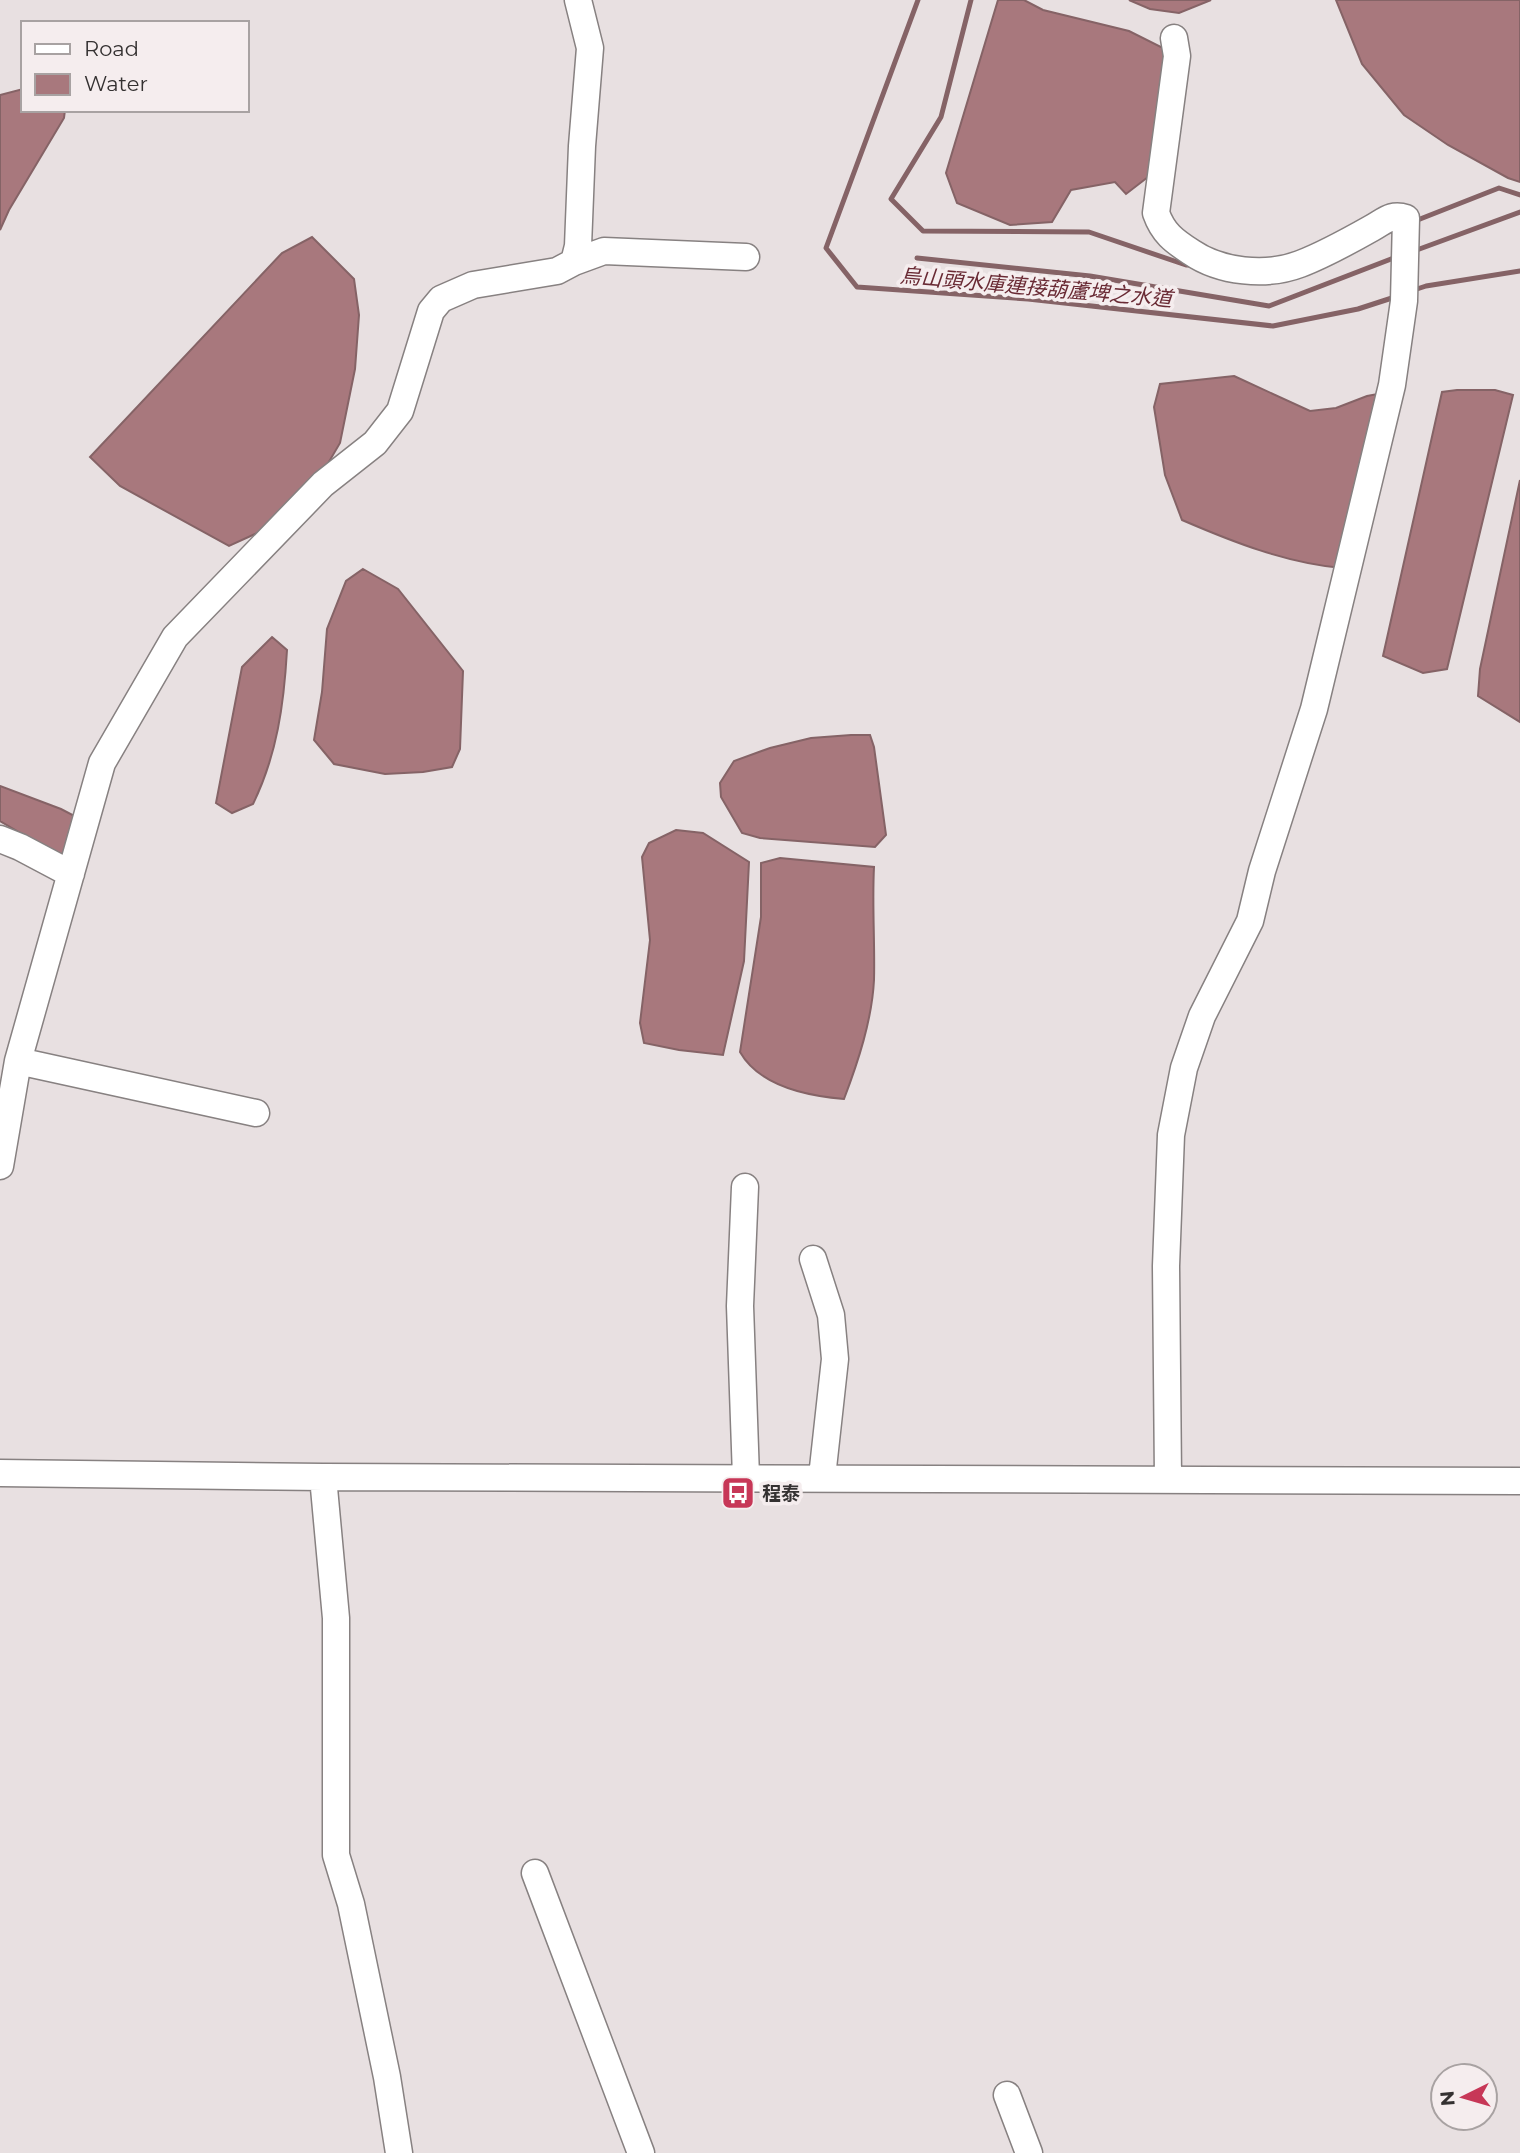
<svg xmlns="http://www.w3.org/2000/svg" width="1520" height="2153" font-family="Montserrat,'Noto Sans TC',sans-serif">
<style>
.water{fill:#a8787d;stroke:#856366;stroke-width:2}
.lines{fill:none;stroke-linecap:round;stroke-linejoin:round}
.stream{stroke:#856366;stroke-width:5}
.minor-casing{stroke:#878181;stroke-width:29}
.minor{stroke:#fff;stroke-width:26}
.labels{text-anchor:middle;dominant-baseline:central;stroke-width:7;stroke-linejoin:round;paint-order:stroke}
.poi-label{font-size:19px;font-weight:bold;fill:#343131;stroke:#f5edee;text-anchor:start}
.water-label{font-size:21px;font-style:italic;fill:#692a34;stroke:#f5edee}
</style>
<rect width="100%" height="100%" fill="#e8e0e1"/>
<path class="water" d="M998 0H1024L1043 10 1129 31 1171 52 1148 177 1126 194 1115 182 1071 190 1052 222 1010 225 957 203 946 173Z
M1129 0H1211L1179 13 1150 9Z
M1336 0H1520V182L1508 178 1448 145 1404 115 1362 64Z
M23 89V110H65L64 118 9 210 0 230V95Z
M312 237 354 279 359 315 355 369 340 443 303 506 255 534 229 546 120 486 90 457 282 253Z
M1234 376 1310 411 1336 408 1367 396 1394 391 1342 568C1286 563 1233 542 1182 520L1165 475 1154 407 1160 384Z
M1457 390H1495L1513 395 1447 669 1423 673 1383 656 1442 392Z
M1520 480V722L1478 696 1480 669Z
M363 569 398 589 463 671 460 749 452 767 423 772 385 774 334 764 314 740 322 692 327 629 346 581Z
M272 637 287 650C284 704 277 755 253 804L232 813 216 803 242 667Z
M851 735H870L874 747 886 835 875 847 760 838 742 833 721 797 720 783 734 761 770 748 811 738Z
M0 786 61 809 88 823 63 858 0 821Z
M676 830 703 833 749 862 744 961 723 1055 679 1050 644 1043 640 1023 650 940 642 857 649 843Z
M780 858 874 867C872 905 875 942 874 980 872 1020 858 1062 844 1099 807 1096 760 1087 740 1052L761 917V863Z"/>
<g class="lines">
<path class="stream" d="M918 0 826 248 857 287 1028 299 1273 326 1358 309 1395 297
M971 0 941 117 891 199 923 231 1089 232 1186 265H1193
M1415 221 1499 188 1520 195
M1414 251 1520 212
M917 258 1090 276 1269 306 1399 256
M1411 291 1426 286 1520 271"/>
<defs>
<path id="minor" d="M574 262 604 251 746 257
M0 839 20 847 71 874
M18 1061 256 1113
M0 1166 18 1061 102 763 175 637 323 484 375 443 400 411 431 311 441 299 473 285 557 271 574 262 578 246 582 146 590 48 578 0
M745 1187 740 1306 746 1477
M813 1259 831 1315 835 1359 822 1477
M0 1473 323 1477 1520 1481
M323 1477 336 1618V1855L351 1904 387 2077 399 2153
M1168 1478 1166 1266 1171 1135 1184 1068 1202 1016 1250 921 1262 871 1314 709 1392 385 1404 301 1406 218C1391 213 1385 221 1372 228 1349 241 1324 255 1300 264 1266 277 1220 272 1191 252 1174 241 1163 233 1156 213L1177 56 1174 38
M535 1873 641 2153
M1007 2095 1029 2153"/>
</defs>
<use href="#minor" class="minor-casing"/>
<use href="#minor" class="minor"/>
</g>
<defs>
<symbol id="bus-square" viewBox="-11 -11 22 22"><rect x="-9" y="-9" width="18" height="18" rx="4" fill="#c73757" stroke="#f5edee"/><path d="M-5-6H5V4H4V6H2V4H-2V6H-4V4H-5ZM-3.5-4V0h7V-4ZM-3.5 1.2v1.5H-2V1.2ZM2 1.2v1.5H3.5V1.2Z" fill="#fff"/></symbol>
</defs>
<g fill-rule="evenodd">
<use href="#bus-square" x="719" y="1474" width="38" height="38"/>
</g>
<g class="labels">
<g class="poi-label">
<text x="762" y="1493">程泰</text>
</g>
<g class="water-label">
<text transform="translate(1036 287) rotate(5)">烏山頭水庫連接葫蘆埤之水道</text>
</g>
</g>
<rect x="21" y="21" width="228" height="91" fill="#f5edee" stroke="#a8a2a2" stroke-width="2"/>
<rect x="35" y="44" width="35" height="10" fill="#ffffff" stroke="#a8a2a2" stroke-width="2"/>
<text x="84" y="56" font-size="21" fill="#343131">Road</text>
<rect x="35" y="74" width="35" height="21" fill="#a8787d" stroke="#a8a2a2" stroke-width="2"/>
<text x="84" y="91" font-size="21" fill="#343131">Water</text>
<g transform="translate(1464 2097) rotate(265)"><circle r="33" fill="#f5edee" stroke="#a8a2a2" stroke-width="2"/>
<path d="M0-5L12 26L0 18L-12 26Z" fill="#c73757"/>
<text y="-10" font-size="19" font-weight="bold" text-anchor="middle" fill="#343131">N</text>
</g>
</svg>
